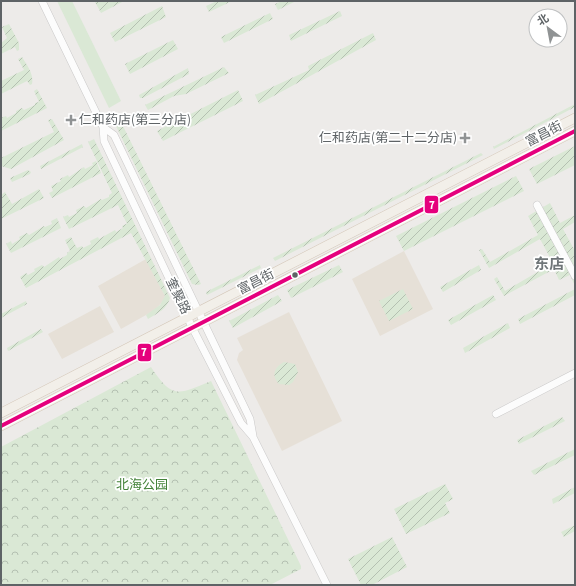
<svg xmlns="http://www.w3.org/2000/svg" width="576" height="586" font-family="'Source Sans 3','Noto Sans SC',sans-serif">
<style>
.commercial{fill:#e6e0d7}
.grass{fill:#dae8d5}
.park{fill:url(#park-crowns)}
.garden{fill:url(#garden-furrows)}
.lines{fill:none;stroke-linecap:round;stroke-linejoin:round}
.minor-casing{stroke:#cac9c9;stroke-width:8}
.major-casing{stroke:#d4c7b8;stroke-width:10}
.minor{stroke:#fcfcfc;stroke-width:7}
.major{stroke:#f2efe9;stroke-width:9}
.bus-1-casing{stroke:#fff;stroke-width:7}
.bus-1{stroke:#e5007d;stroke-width:4}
.poi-dot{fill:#909394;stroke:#fff;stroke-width:1.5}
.bus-dot{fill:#5e6366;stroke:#fff;stroke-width:1.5}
.labels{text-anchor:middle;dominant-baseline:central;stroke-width:3.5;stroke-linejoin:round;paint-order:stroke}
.poi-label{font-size:13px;fill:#5e6366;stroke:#fff;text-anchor:start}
.street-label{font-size:13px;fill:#5e6366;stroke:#fff}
.park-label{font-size:13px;fill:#438239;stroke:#fff}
.quarter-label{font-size:15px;font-weight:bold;fill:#6f7578;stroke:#fff}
.line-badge{stroke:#fff;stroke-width:1.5}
.badge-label{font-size:11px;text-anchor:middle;font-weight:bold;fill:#fff}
</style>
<defs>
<pattern id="park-crowns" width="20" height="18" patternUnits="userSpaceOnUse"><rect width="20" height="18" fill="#dae8d5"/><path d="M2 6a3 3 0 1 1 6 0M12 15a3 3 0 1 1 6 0" fill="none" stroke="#b4c0b1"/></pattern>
<pattern id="garden-furrows" width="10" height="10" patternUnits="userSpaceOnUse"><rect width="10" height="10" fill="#dae8d5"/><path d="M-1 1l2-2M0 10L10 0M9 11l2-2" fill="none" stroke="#b4c0b1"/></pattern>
</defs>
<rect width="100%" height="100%" fill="#edebe9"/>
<path class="commercial" d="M404 251 433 309 380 336 352 279Z
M146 259 165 296 164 300 155 310 121 329 98 286Z
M100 306 114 332 62 359 48 334Z
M289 312 342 421 282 451 237 360 239 353 243 350 237 338Z"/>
<path class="grass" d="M57 1H72L121 101 109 108Z"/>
<path class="park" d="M151 367C172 399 178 395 211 381L301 566V569L270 585H1V447Z"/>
<path class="garden" d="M97 1H124L101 13 95 2Z
M217 1H232L209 12 206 6Z
M282 1H296L278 10 275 4Z
M162 6 166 17 115 42 110 33Z
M340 11 342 16 291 41 289 35Z
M270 13 273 19 224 43 221 37Z
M9 24 19 43V50L17 51 15 47 1 54V43L7 38 2 27Z
M373 33 376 40 259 104 255 95 309 70 308 66Z
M173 40 178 49 130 74 125 64Z
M22 57C27 65 34 74 32 84L30 85 27 81 1 94V81L24 70 18 59Z
M224 67 229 73 186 94 174 96 148 110 145 105Z
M188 68 189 74 143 98H140L139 95Z
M37 89 47 108 1 131V118L6 116 7 118 16 113V111L22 108 24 110 35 105V103L39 102 34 91Z
M238 90 243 101 163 141 157 131Z
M575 104V107L494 149 493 147Z
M52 119 64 140 11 169 1 166V158L54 132 48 120Z
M122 124 201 284 198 285 192 284 116 126Z
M94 139 170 298C167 309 158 313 148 319L146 315 160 305 165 296 131 233 26 288 20 277 26 273 28 275 35 271 34 269 42 265 44 267 59 257 60 259 67 255V253L70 251 65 240 71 237 77 248 82 246 83 248 91 244 90 241 98 237 99 239 115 230 116 232 123 228 122 226 126 224H127L118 205 69 229 63 217 68 215 69 217 77 213 76 210 84 206 86 208 101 199 102 200 109 197V195L112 193 88 142Z
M82 144 83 147 41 169 40 166Z
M575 146V165L537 184 529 169Z
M481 153 483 155 275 261 273 258Z
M96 161 101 173 52 198 49 193 53 191 51 186 61 181 60 179 68 175 69 177 84 167 85 169 93 165 92 163Z
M28 170 31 172 30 174 12 182 10 178Z
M516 176 524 191 404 251 396 236Z
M39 189 44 198 1 219V195L5 192 12 204Z
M550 203 560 223 575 215V222L563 229 575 251V286L570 275 559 280 554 269 504 296 494 279 497 277 505 291 553 263 540 239 489 268 479 250 482 249 490 262 538 235 528 216Z
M57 218 61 228 11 253 6 244 11 241 12 244 20 239 19 237 27 233 29 235 44 226 45 227 52 224 51 221Z
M260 265 261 268 207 295 206 292Z
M339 265 343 272 291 298 287 290Z
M479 265 481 270 443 292 440 287Z
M403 289 413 309 389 321 379 301Z
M575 289V295L520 324 518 319Z
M278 295 282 301 233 328 229 321Z
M493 295 496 300 451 325 448 320Z
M26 301 27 304 1 318V314Z
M508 323 510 328 465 353 463 348Z
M41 329 43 332 8 351 7 348Z
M284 362 295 364 298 372 293 382 289 385 279 384C271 376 274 367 284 362Z
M562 417 565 421 519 444 517 440Z
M575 449V455L534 475 531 471Z
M445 484 453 499 445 503 450 513 406 534 394 509Z
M575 487V493L553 504 552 499Z
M575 525V531L564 537 561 532Z
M392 537 407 567 372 585H361L348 559Z"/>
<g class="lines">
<defs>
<path id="minor" d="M42 1 103 127 104 141 192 327 241 423 253 437 327 585
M103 127 114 135 250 419 253 436
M537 205 575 276
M496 414 575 373"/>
<path id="major" d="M1 413 575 118
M1 426 575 131"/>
</defs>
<use href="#minor" class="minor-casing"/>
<use href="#major" class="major-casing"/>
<use href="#minor" class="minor"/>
<use href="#major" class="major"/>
<defs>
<path id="bus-1" d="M1 426 575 131"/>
</defs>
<use href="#bus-1" class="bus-1-casing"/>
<use href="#bus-1" class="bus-1"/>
</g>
<g class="poi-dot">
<path d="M69 114h4v4h4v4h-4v4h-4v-4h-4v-4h4z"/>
<path d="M463 132h4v4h4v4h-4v4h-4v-4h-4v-4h4z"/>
</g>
<circle class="bus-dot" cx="295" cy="275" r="3.5"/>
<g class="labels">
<g class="poi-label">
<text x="79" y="120">仁和药店(第三分店)</text>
<text x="457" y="138" text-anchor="end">仁和药店(第二十二分店)</text>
</g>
<g class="street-label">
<text transform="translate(544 134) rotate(-27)">富昌街</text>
<text transform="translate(256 282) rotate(-27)">富昌街</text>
<text transform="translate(178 296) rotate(64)">奎聚路</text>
</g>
<g class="park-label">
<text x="142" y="485">北海公园</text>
</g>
<g class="quarter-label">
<text x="549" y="264">东店</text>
</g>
</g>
<g class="line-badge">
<rect x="424" y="195" width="15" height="19" rx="4" fill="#e5007d"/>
<rect x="137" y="343" width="15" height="19" rx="4" fill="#e5007d"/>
</g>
<g class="badge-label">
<text x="432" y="209">7</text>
<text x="144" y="356">7</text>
</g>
<rect width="576" height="586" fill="none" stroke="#5e6366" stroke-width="4"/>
<g transform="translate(548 28) rotate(328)"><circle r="19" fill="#ffffff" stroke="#bfc1c2"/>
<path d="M0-3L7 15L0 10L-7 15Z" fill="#909394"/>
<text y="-6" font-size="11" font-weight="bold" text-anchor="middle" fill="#5e6366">北</text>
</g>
</svg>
